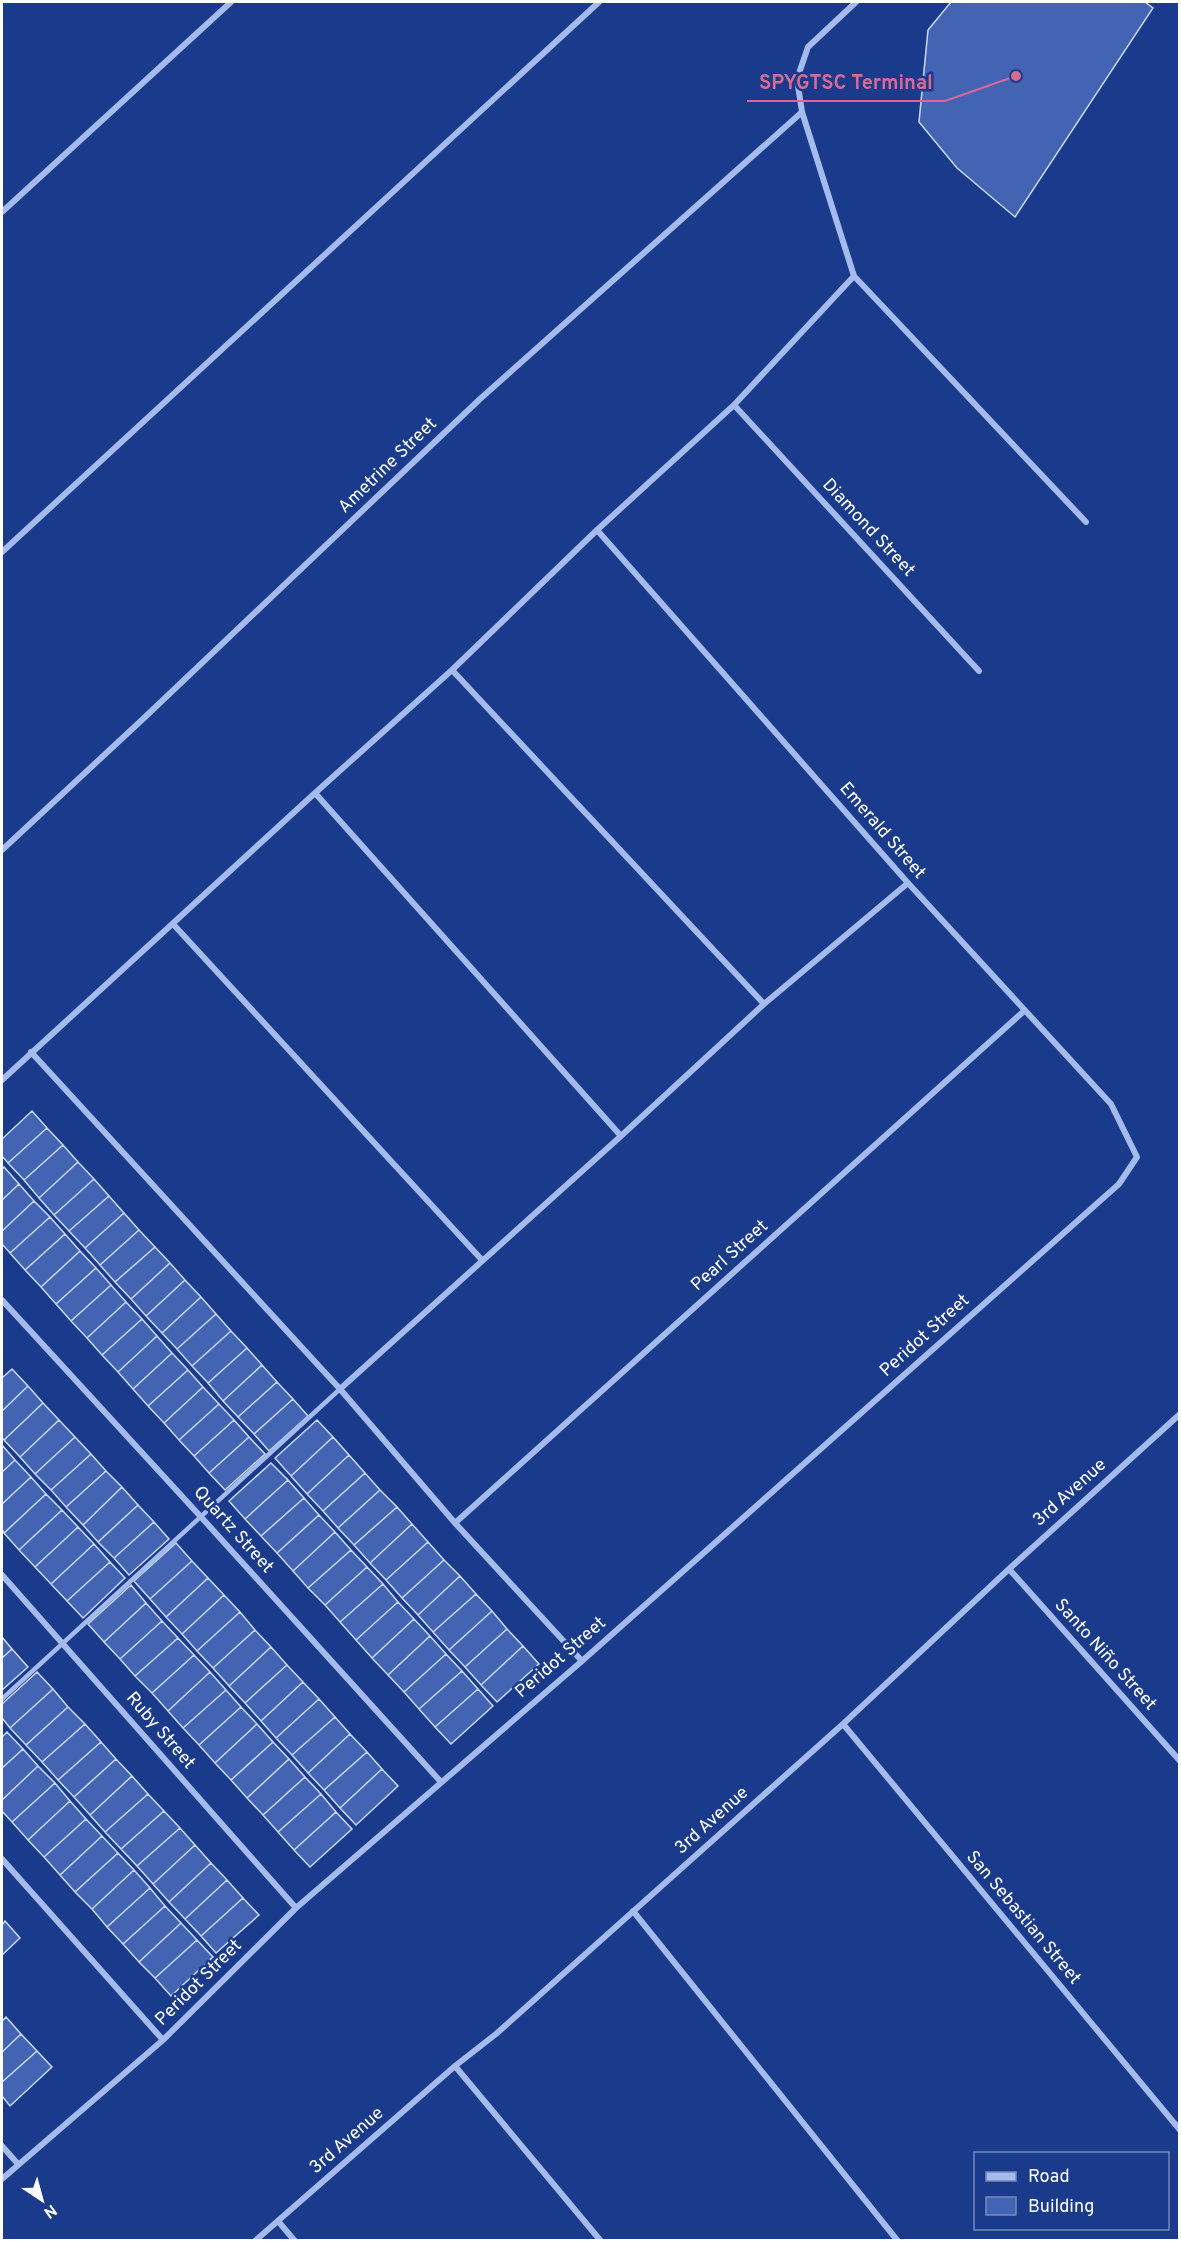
<svg xmlns="http://www.w3.org/2000/svg" width="1181" height="2242" font-family="Overpass,sans-serif">
<style>
.building{fill:#4364b3;stroke:#cad9fa;stroke-width:1.5}
.lines{fill:none;stroke-linecap:round;stroke-linejoin:round}
.lane{stroke:#a5bbed;stroke-width:4.5}
.street{stroke:#a5bbed;stroke-width:6}
.labels{text-anchor:middle;dominant-baseline:central;stroke-width:5;stroke-linejoin:round;paint-order:stroke}
.street-label{font-size:18px;fill:#fff;stroke:#1a3b8b}
.leader{fill:none;stroke:#d76994;stroke-width:2}
.callout-dot{fill:#d76994;stroke:#1a3b8b;stroke-width:2}
.callout-label{font-size:20px;text-anchor:middle;font-weight:bold;fill:#d76994;stroke:#1a3b8b;stroke-width:5;stroke-linejoin:round;paint-order:stroke}
</style>
<rect width="100%" height="100%" fill="#1a3b8b"/>
<path class="building" d="M951 2H1145L1153 8 1015 217 957 168 919 122 928 30Z
M32 1111 47 1128 8 1163 2 1156V1139Z
M47 1128 63 1145 24 1180 8 1163Z
M63 1145 78 1162 39 1198 24 1180Z
M78 1162 94 1179 54 1215 39 1198Z
M4 1167 19 1184 2 1200V1169Z
M94 1179 109 1196 69 1231 54 1215Z
M19 1184 34 1201 2 1231V1200Z
M109 1196 124 1213 85 1248 69 1231Z
M34 1201 50 1217 10 1253 2 1244V1231Z
M124 1213 139 1230 100 1265 85 1248Z
M50 1217 65 1234 25 1270 10 1253Z
M139 1230 155 1247 115 1282 100 1265Z
M65 1234 80 1251 41 1287 25 1270Z
M155 1247 170 1263 131 1299 115 1282Z
M80 1251 96 1268 56 1304 41 1287Z
M170 1263 185 1280 146 1316 131 1299Z
M96 1268 111 1285 71 1321 56 1304Z
M185 1280 201 1297 162 1333 146 1316Z
M111 1285 126 1302 87 1338 71 1321Z
M201 1297 216 1314 177 1349 162 1333Z
M126 1302 142 1319 102 1355 87 1338Z
M216 1314 231 1331 192 1366 177 1349Z
M142 1319 157 1336 118 1372 102 1355Z
M231 1331 247 1348 208 1383 192 1366Z
M157 1336 172 1353 133 1389 118 1372Z
M247 1348 262 1365 223 1401 208 1383Z
M172 1353 188 1370 148 1406 133 1389Z
M262 1365 277 1382 238 1417 223 1401Z
M12 1369 28 1386 2 1411V1378Z
M188 1370 203 1387 164 1423 148 1406Z
M277 1382 293 1399 254 1434 238 1417Z
M28 1386 43 1403 4 1440 2 1438V1411Z
M203 1387 219 1404 179 1440 164 1423Z
M293 1399 308 1416 269 1451 254 1434Z
M43 1403 59 1420 20 1457 4 1440Z
M219 1404 234 1420 194 1456 179 1440Z
M59 1420 75 1437 35 1474 20 1457Z
M234 1420 249 1437 209 1473 194 1456Z
M317 1420 333 1437 291 1476 275 1458Z
M75 1437 91 1454 51 1490 35 1474Z
M249 1437 265 1454 225 1490 209 1473Z
M333 1437 349 1455 307 1494 291 1476Z
M2 1445 15 1460 2 1472Z
M91 1454 106 1471 66 1507 51 1490Z
M349 1455 365 1473 323 1511 307 1494Z
M15 1460 31 1477 2 1504V1472Z
M271 1463 288 1480 245 1519 229 1501Z
M106 1471 122 1487 83 1525 66 1507Z
M365 1473 380 1490 338 1528 323 1511Z
M31 1477 46 1494 4 1533 2 1530V1504Z
M288 1480 304 1498 261 1536 245 1519Z
M122 1487 138 1505 98 1542 83 1525Z
M380 1490 397 1507 354 1545 338 1528Z
M46 1494 62 1510 19 1550 4 1533Z
M304 1498 319 1515 277 1553 261 1536Z
M138 1505 154 1522 114 1558 98 1542Z
M397 1507 412 1524 370 1563 354 1545Z
M62 1510 78 1527 35 1567 19 1550Z
M319 1515 335 1532 293 1571 277 1553Z
M154 1522 169 1539 129 1575 114 1558Z
M412 1524 428 1542 386 1580 370 1563Z
M78 1527 94 1544 51 1584 35 1567Z
M335 1532 351 1550 308 1588 293 1571Z
M428 1542 444 1560 402 1598 386 1580Z
M176 1543 192 1561 150 1599 134 1581Z
M94 1544 110 1562 67 1601 51 1584Z
M351 1550 367 1567 325 1605 308 1588Z
M444 1560 460 1576 418 1615 402 1598Z
M192 1561 208 1578 166 1617 150 1599Z
M110 1562 125 1578 83 1618 67 1601Z
M367 1567 383 1584 340 1622 325 1605Z
M460 1576 476 1594 433 1632 418 1615Z
M208 1578 224 1595 182 1634 166 1617Z
M383 1584 398 1602 356 1640 340 1622Z
M131 1585 146 1603 104 1642 88 1624Z
M476 1594 492 1611 449 1650 433 1632Z
M224 1595 240 1612 197 1651 182 1634Z
M398 1602 414 1619 372 1658 356 1640Z
M146 1603 162 1621 120 1659 104 1642Z
M492 1611 507 1629 465 1667 449 1650Z
M240 1612 255 1630 213 1668 197 1651Z
M414 1619 430 1636 388 1675 372 1658Z
M162 1621 178 1638 135 1676 120 1659Z
M507 1629 523 1646 481 1685 465 1667Z
M255 1630 271 1647 229 1686 213 1668Z
M430 1636 446 1654 404 1692 388 1675Z
M2 1637 12 1649 2 1658Z
M178 1638 194 1655 152 1693 135 1676Z
M523 1646 539 1664 497 1702 481 1685Z
M271 1647 287 1665 245 1703 229 1686Z
M12 1649 28 1667 2 1690V1658Z
M446 1654 462 1671 419 1709 404 1692Z
M194 1655 210 1672 168 1711 152 1693Z
M287 1665 303 1682 261 1721 245 1703Z
M462 1671 478 1689 435 1727 419 1709Z
M37 1672 53 1689 10 1728 2 1718V1704Z
M210 1672 226 1690 183 1728 168 1711Z
M303 1682 319 1699 276 1738 261 1721Z
M53 1689 68 1707 26 1745 10 1728Z
M478 1689 493 1706 451 1744 435 1727Z
M226 1690 241 1707 199 1745 183 1728Z
M319 1699 335 1717 292 1755 276 1738Z
M68 1707 85 1724 42 1762 26 1745Z
M241 1707 257 1724 215 1763 199 1745Z
M335 1717 350 1734 308 1773 292 1755Z
M85 1724 101 1742 58 1780 42 1762Z
M257 1724 273 1742 231 1780 215 1763Z
M7 1732 23 1749 2 1768V1737Z
M350 1734 367 1752 324 1790 308 1773Z
M101 1742 116 1759 74 1797 58 1780Z
M273 1742 289 1759 247 1798 231 1780Z
M23 1749 38 1766 2 1800V1768Z
M367 1752 382 1769 340 1808 324 1790Z
M116 1759 132 1776 90 1815 74 1797Z
M289 1759 305 1777 263 1815 247 1798Z
M38 1766 55 1783 12 1822 2 1811V1800Z
M382 1769 398 1786 356 1825 340 1808Z
M132 1776 148 1794 105 1832 90 1815Z
M305 1777 321 1794 278 1832 263 1815Z
M55 1783 70 1801 28 1840 12 1822Z
M148 1794 164 1811 121 1849 105 1832Z
M321 1794 336 1812 294 1850 278 1832Z
M70 1801 86 1819 44 1857 28 1840Z
M164 1811 180 1828 137 1866 121 1849Z
M336 1812 352 1829 310 1867 294 1850Z
M86 1819 102 1836 60 1875 44 1857Z
M180 1828 195 1845 153 1884 137 1866Z
M102 1836 118 1853 75 1892 60 1875Z
M195 1845 211 1863 169 1902 153 1884Z
M118 1853 134 1870 92 1909 75 1892Z
M211 1863 227 1880 185 1919 169 1902Z
M134 1870 150 1888 107 1927 92 1909Z
M227 1880 243 1898 201 1936 185 1919Z
M150 1888 165 1906 123 1944 107 1927Z
M243 1898 259 1915 216 1953 201 1936Z
M165 1906 181 1923 139 1962 123 1944Z
M5 1921 20 1938 2 1955V1925Z
M181 1923 197 1940 155 1978 139 1962Z
M197 1940 213 1957 171 1996 155 1978Z
M6 2017 21 2034 2 2052V2021Z
M21 2034 37 2051 2 2082V2052Z
M37 2051 52 2067 10 2106 2 2096V2082Z"/>
<g class="lines">
<path class="lane" d="M2 1699 340 1389"/>
<path class="street" d="M2 212 231 2
M854 276 1086 522
M734 405 979 671
M2 552 599 2
M452 670 764 1004
M315 793 621 1136
M2 850 144 718 480 399 802 112
M173 924 482 1260
M31 1052 340 1389 455 1523 582 1661
M2 1080 315 793 452 670 597 530 734 405 854 276 802 112 797 79 808 47 856 2
M2 1300 201 1517 441 1782
M340 1389 621 1136 764 1004 908 883
M455 1523 1024 1011
M1009 1569 1180 1761
M2 1575 296 1908
M843 1724 1180 2130
M2 1859 163 2040
M633 1911 897 2240
M455 2066 600 2240
M2 2146 18 2164
M2 2179 163 2040 296 1908 582 1661 1119 1184 1137 1157 1111 1104 908 883 597 530
M278 2221 294 2240
M256 2240 455 2066 496 2034 843 1724 1009 1569 1180 1414"/>
</g>
<g class="labels">
<g class="street-label">
<text transform="translate(388 466) rotate(-44)">Ametrine Street</text>
<text transform="translate(868 528) rotate(47)">Diamond Street</text>
<text transform="translate(882 831) rotate(49)">Emerald Street</text>
<text transform="translate(730 1256) rotate(-42)">Pearl Street</text>
<text transform="translate(925 1336) rotate(-42)">Peridot Street</text>
<text transform="translate(1070 1493) rotate(-42)">3rd Avenue</text>
<text transform="translate(233 1530) rotate(48)">Quartz Street</text>
<text transform="translate(1105 1655) rotate(48)">Santo Niño Street</text>
<text transform="translate(561 1658) rotate(-41)">Peridot Street</text>
<text transform="translate(160 1731) rotate(49)">Ruby Street</text>
<text transform="translate(712 1821) rotate(-42)">3rd Avenue</text>
<text transform="translate(1023 1918) rotate(50)">San Sebastian Street</text>
<text transform="translate(199 1983) rotate(-45)">Peridot Street</text>
<text transform="translate(347 2141) rotate(-41)">3rd Avenue</text>
</g>
</g>
<path class="leader" d="M1016 76L945 101H747"/>
<circle class="callout-dot" cx="1016" cy="76" r="6"/>
<g class="callout-label">
<text x="846" y="89">SPYGTSC Terminal</text>
</g>
<rect width="1181" height="2242" fill="none" stroke="#ffffff" stroke-width="6"/>
<rect x="974" y="2152" width="195" height="78" fill="#1a3b8b" stroke="#7689b9" stroke-width="1.5"/>
<rect x="986" y="2172" width="30" height="9" fill="#a5bbed" stroke="#7689b9" stroke-width="1.5"/>
<text x="1028" y="2182" font-size="18" fill="#ffffff">Road</text>
<rect x="986" y="2197" width="30" height="18" fill="#4364b3" stroke="#7689b9" stroke-width="1.5"/>
<text x="1028" y="2212" font-size="18" fill="#ffffff">Building</text>
<g transform="translate(42 2200) rotate(144)" stroke="#1a3b8b" stroke-width="4.5" paint-order="stroke">
<path d="M0-4.5L10 22L0 15L-10 22Z" fill="#ffffff"/>
<text y="-9" font-size="16" font-weight="bold" text-anchor="middle" fill="#ffffff">N</text>
</g>
</svg>
